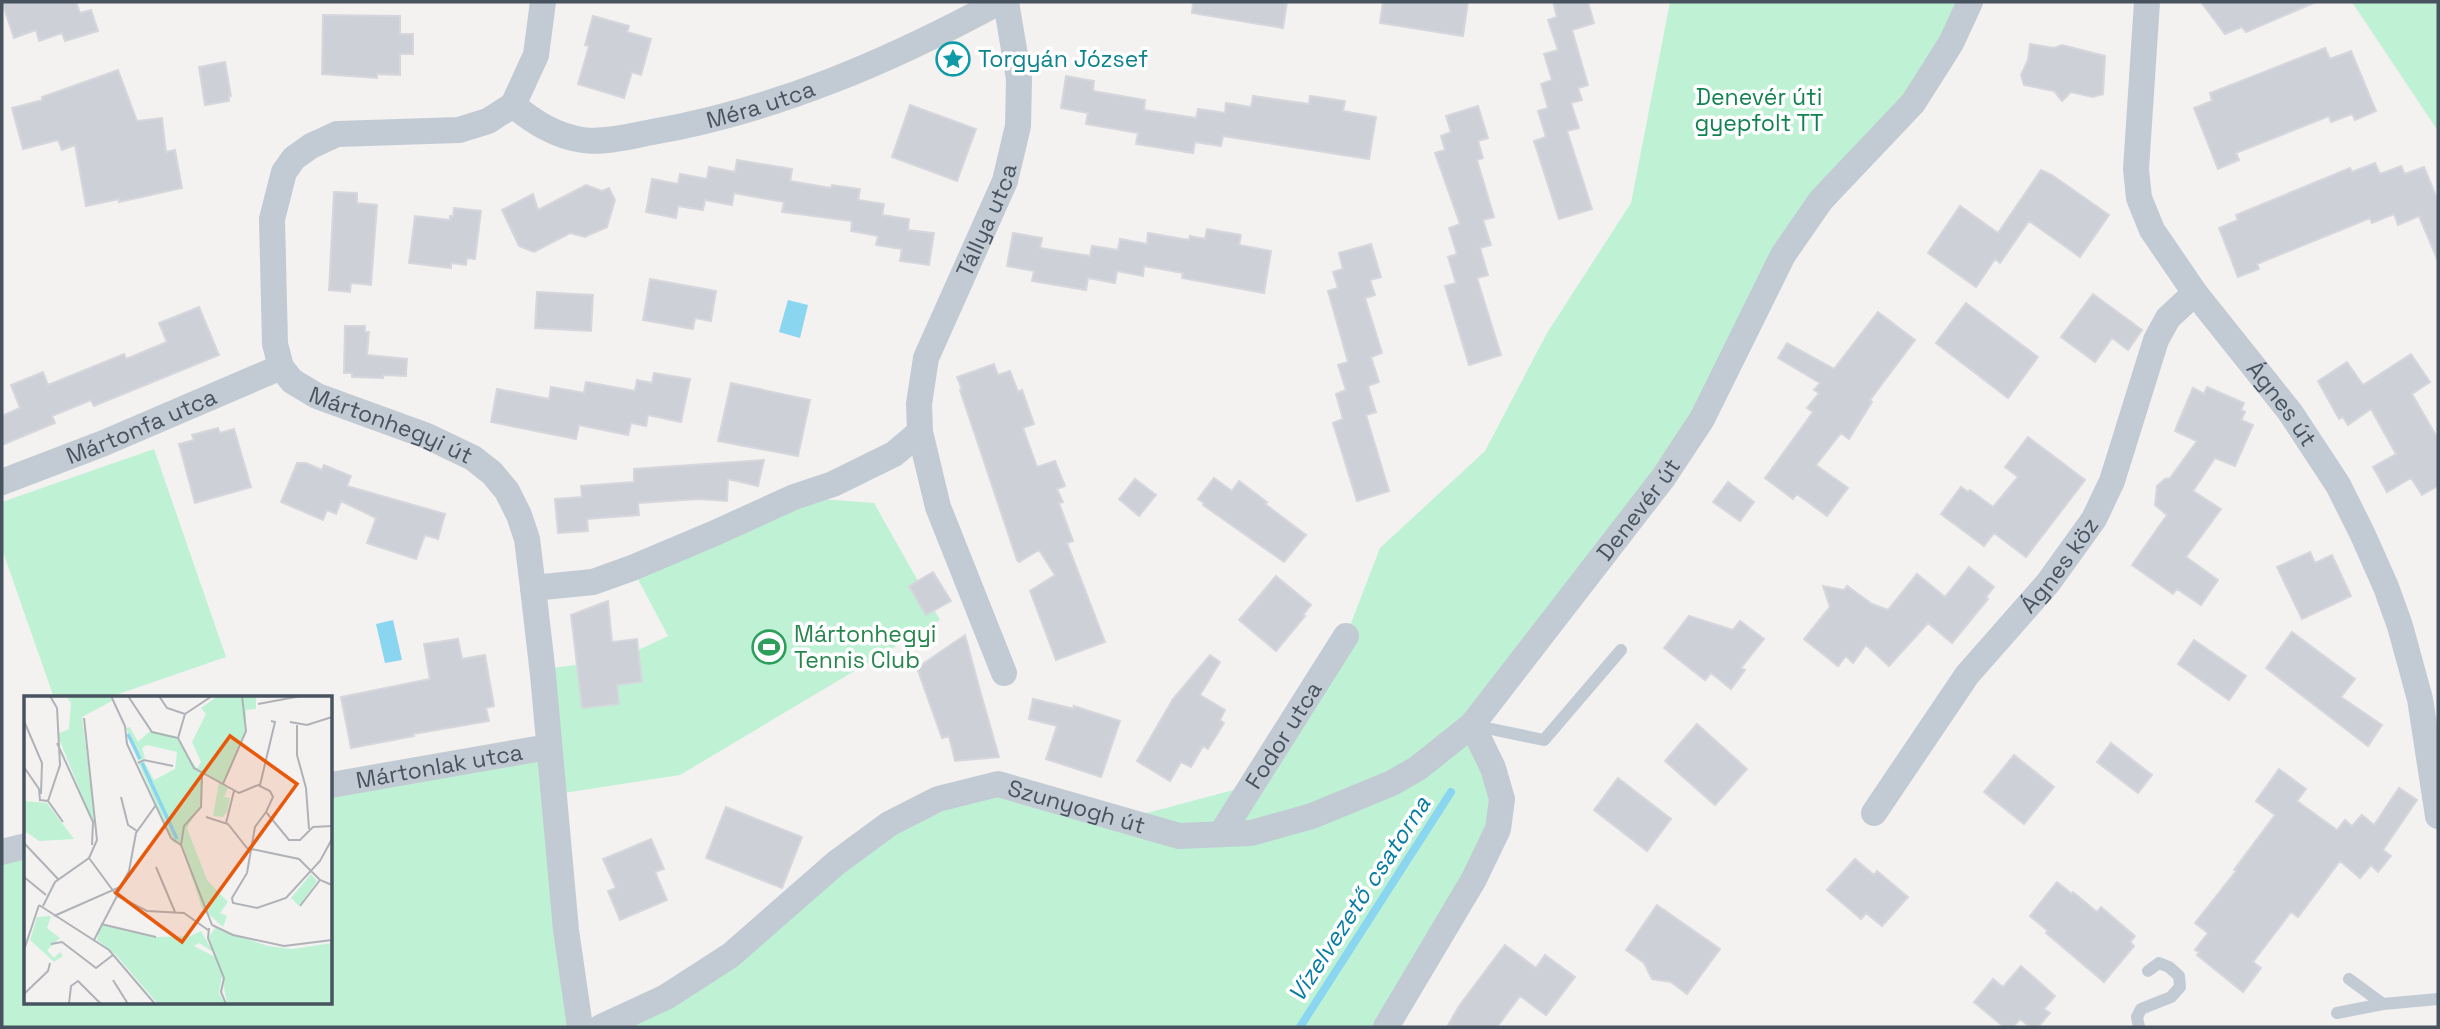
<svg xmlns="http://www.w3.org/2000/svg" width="2440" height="1029" font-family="'Space Grotesk',sans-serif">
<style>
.green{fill:#bff2d5}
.water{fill:#8ad6f1}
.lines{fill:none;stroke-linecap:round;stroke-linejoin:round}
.stream{stroke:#8ad6f1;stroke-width:8}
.building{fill:#cdd0d6;stroke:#d5d7dd;stroke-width:2}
.service{stroke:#c2cbd4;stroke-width:12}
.minor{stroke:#c2cbd4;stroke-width:26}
.labels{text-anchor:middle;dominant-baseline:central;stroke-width:7;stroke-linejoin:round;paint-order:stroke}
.culture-label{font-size:23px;fill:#0d838f;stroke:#fff;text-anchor:start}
.park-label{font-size:23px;fill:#128250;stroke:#fff}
.street-label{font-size:23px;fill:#485360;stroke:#fff}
.leisure-label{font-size:23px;fill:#27864d;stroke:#fff;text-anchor:start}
.water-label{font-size:24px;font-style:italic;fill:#057ca6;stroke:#fff}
.inset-river{fill:none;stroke:#8ad6f1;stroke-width:3.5}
.inset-road{fill:none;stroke:#afb2b7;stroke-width:2}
.view{fill:#e8590c;fill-opacity:0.15;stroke:#e8590c;stroke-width:3.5}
.inset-edge{fill:none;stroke:#485360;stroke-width:3.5}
</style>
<rect width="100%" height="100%" fill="#f4f1f1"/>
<path class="green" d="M1670 2H1970L1951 43 1821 200 1702 419 1472 725 1502 799 1386 1027H601L666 997 836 863 998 784 1102 825 1252 785 1346 636 1380 548 1485 451 1547 333 1631 203Z
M2352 2H2438V131Z
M154 449 226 657 107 698H54L2 549V502Z
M794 497 874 503 940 620 680 775 564 793 552 668 619 659 668 636 632 568Z
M548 747 580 1027H2V852L26 846V1003H331V785Z"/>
<path class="water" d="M788 300 808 305 800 338 779 332Z
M393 620 402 660 385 663 376 624Z"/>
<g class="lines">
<path class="stream" d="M1300 1027 1451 792"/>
</g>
<path class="building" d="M2 2H76L80 13 91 10 98 31 65 41 62 33 39 41 36 30 14 38Z
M1193 2H1287L1283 28 1192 13Z
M1383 2H1468L1463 36 1380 23Z
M1553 2H1588L1594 23 1572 30 1588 85 1578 88 1582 100 1571 103 1579 128 1567 131 1592 209 1559 219 1534 141 1546 137 1538 111 1548 108 1541 84 1552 80 1544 54 1558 50 1548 20 1557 17Z
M2201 2H2316L2246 32 2242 27 2225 34Z
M323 15 400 16V34H413V54H400V75L377 74V78L322 74Z
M593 16 629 26 627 32 651 39 641 75 632 72 624 98 578 84 589 46 585 45Z
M2030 44 2054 48 2062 45 2105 56 2103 94 2093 97 2071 92 2062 101 2054 91 2024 85 2021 75 2028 60Z
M2325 48 2330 59 2351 51 2376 111 2355 120 2352 114 2331 122 2329 116 2236 153 2239 160 2218 169 2194 108 2212 101 2210 93Z
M225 62 231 96H229V101L205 105 199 67Z
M118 70 137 121 162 118 166 152 175 150 182 188 119 202V199L86 206 75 145 62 150 58 140 23 149 12 108 43 100 42 97Z
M1066 76 1094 81 1093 91 1145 100 1144 110 1196 118 1198 109 1225 113 1226 103 1251 107 1253 96 1309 104 1310 96 1345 101 1343 111 1376 117 1369 159 1223 136 1221 146 1195 142 1193 153 1136 144 1138 133 1086 124 1088 113 1061 108Z
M910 105 976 129 957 181 892 157Z
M1478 106 1488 138 1478 141 1483 158 1477 160 1494 217 1483 220 1491 245 1480 248 1488 275 1477 278 1501 355 1469 365 1445 286 1456 283 1448 257 1457 254 1449 228 1460 224 1435 153 1445 150 1441 136 1451 132 1446 116Z
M737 160 792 169 790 181 831 188 832 185 860 189 858 200 884 204 882 215 909 219 908 230 934 233 929 265 900 261 902 249 876 245 878 236 851 231 852 221 782 212 784 202 734 193 732 205 705 200 703 210 678 206 676 218 646 212 652 179 678 184 680 174 707 179 709 167 735 172Z
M2375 163 2380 174 2401 166 2405 174 2424 167 2438 201V261L2419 216 2398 225 2394 214 2372 223 2370 218 2321 238 2257 264 2259 269 2238 277 2219 228 2238 220 2236 215 2350 168 2352 172Z
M2041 170 2052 175 2109 215 2080 257 2029 221 2000 263 1995 259 1976 287 1928 253 1960 206 1998 233Z
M586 185 602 191 609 188 615 200 607 227 585 237 570 233 534 252 519 246 502 210 533 194 538 210Z
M334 192 357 193V203L377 205 371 285 351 283 350 292 329 290Z
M454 208 481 211 475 259 467 258 466 265 451 263V268L409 263 415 216 450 220V216H453Z
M1207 229 1241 235 1239 245 1271 251 1264 293 1182 278 1183 273 1144 266 1143 276 1117 271 1115 283 1088 278 1086 290 1032 281 1034 271 1007 266 1013 233 1042 238 1040 248 1090 256 1092 246 1118 250 1120 239 1147 244 1148 233 1189 240 1190 236 1205 239Z
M1371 244 1381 277 1370 280 1375 295 1365 298 1382 353 1371 357 1379 382 1368 386 1376 412 1366 415 1389 491 1357 501 1333 423 1343 419 1336 394 1346 390 1338 365 1348 362 1328 291 1338 288 1333 272 1343 269 1339 253Z
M650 279 716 291 711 321 695 318 693 329 643 320Z
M537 292 593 295 591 331 535 328Z
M2093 294 2142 330 2128 350 2112 338 2095 362 2061 337Z
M1966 303 2038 357 2008 398 1936 343Z
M199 307 219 355 94 406 91 400 52 416 55 423 2 445V416L20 408 11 385 43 372 48 385 124 354 126 359 167 342 159 323Z
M1878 312 1915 340 1870 400 1872 402 1849 439 1841 433 1816 465 1848 488 1827 516 1797 494 1793 499 1765 478 1813 412 1807 408 1819 393 1814 390 1820 383 1778 358 1787 343 1834 369Z
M345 326H365V332H369L367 355 407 359 406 376 383 375V378L352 377V373H344Z
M2411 354 2430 382 2412 394 2438 439V486L2422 495 2411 478 2387 492 2373 467 2396 454 2371 409 2348 425 2343 417 2339 419 2318 381 2347 362 2363 385Z
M994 364 998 375 1010 371 1018 392 1022 390 1034 424 1023 428 1037 467 1055 461 1065 486 1057 489 1063 502 1059 503 1073 541 1067 543 1105 642 1056 660 1030 591 1055 575 1039 550 1019 562 1017 560 960 390 962 389 957 377Z
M654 373 690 379 681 422 648 415 646 426 631 423 628 435 579 425 576 439 491 422 497 389 549 399 551 387 584 393 586 382 635 391 637 380 652 383Z
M731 383 810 400 798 456 718 441Z
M2207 387 2244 403 2241 410 2245 412 2241 420 2253 425 2235 466 2215 458 2193 491 2221 509 2186 557 2218 580 2201 605 2177 589 2173 594 2132 565 2167 515 2155 505 2157 486 2165 479 2170 478 2197 441 2175 431 2178 423 2193 388 2204 394Z
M218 428 220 433 234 429 251 487 195 503 179 444 194 440 192 435Z
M2028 437 2085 480 2026 557 1994 533 1984 546 1941 514 1961 487 1968 492 1970 490 1993 507 2018 477 2005 467Z
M764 460 758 486 728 479 727 501 698 499 638 503 639 515 587 519 588 531 558 533 555 499 582 497 581 486 634 482V469Z
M297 463H306L322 470 324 465 351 476 347 486 445 514 438 539 425 535 416 559 367 543 376 518 341 501 336 514 327 510 323 520 281 502Z
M1214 478 1232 491 1239 481 1267 502 1265 504 1306 535 1284 562 1203 505 1204 503 1198 499Z
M1135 479 1156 495 1139 516 1119 499Z
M1728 482 1754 502 1740 521 1713 502Z
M2310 552 2315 563 2332 555 2351 596 2302 619 2277 567Z
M1969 567 1994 587 1986 597 1988 599 1952 643 1928 623 1889 666 1866 645 1853 663 1846 656 1838 666 1804 639 1830 607 1823 586 1844 590 1847 586 1872 604 1888 610 1917 574 1945 597Z
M933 572 951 601 926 615 909 586Z
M1276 576 1311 605 1303 615 1305 616 1276 651 1239 620Z
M608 601 612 642 637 639 642 682 617 685 619 704 582 708 571 615Z
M1689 616 1733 630 1740 621 1764 639 1741 668 1745 670 1731 689 1711 673 1705 680 1664 648Z
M2292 632 2355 679 2341 697 2382 725 2368 746 2266 668Z
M965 635 981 694 999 757 955 761 949 736 942 738 917 668Z
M458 639 462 659 485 655 494 706 486 708 489 721 413 734 414 736 351 748 341 697 430 679 424 644Z
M2194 640 2246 676 2229 700 2178 664Z
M1210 655 1220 662 1200 695 1225 710 1220 720 1224 723 1208 749 1203 746 1191 767 1181 762 1170 781 1137 761 1173 699Z
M1033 699 1075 709 1074 706 1120 721 1101 777 1046 759 1057 726 1029 719Z
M1697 724 1747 769 1715 805 1665 761Z
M2111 743 2152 775 2138 793 2097 762Z
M2014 755 2054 787 2024 824 1984 792Z
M2279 769 2306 789 2297 801 2337 830 2345 820 2352 826 2362 815 2374 825 2399 788 2417 800 2383 850 2391 856 2378 872 2371 865 2360 878 2340 861 2298 917 2291 912 2253 962 2261 968 2243 992 2197 955 2199 952 2195 950 2208 933 2195 923 2236 871 2234 870 2275 815 2256 801Z
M1618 778 1671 819 1647 851 1594 810Z
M726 807 802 837 782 888 706 858Z
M651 839 664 869 655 872 667 900 620 920 608 891 616 888 603 859Z
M1855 859 1874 875 1877 871 1908 897 1882 926 1866 913 1861 919 1827 890Z
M2057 882 2072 894 2073 892 2097 912 2101 907 2135 936 2130 942 2134 946 2104 982 2046 933 2048 931 2030 916Z
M1657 905 1720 949 1687 994 1671 982 1652 979 1644 963 1626 950Z
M1505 945 1536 968 1545 955 1575 977 1546 1015 1520 996 1497 1027H1447L1459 1006Z
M2021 966 2055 996 2044 1009 2050 1013 2038 1027H2030L2020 1019 2013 1027H2004L1974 1002 1993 979 2003 987Z"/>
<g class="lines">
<path class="service" d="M1472 725 1544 740 1621 650
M2383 1004 2438 999
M2337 1013 2383 1004 2349 979
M2139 1027 2137 1017 2141 1009 2171 997 2180 987 2179 976 2169 967 2159 963 2148 971"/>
<g class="minor">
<path id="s1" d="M543 2 536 55 513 105 488 121 459 130 337 134 311 146 294 158 284 172 272 219 275 344 281 367 292 381 317 396 427 436 473 458 492 473 507 491 519 515 527 539 533 588 543 675 566 930 580 1027"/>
<path id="s2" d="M2147 2 2136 169 2139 198 2152 230 2195 293 2290 412 2338 485 2362 533 2386 587 2400 626 2420 699 2438 816"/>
<path id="s3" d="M513 105C534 122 555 136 583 140 604 143 631 136 652 132 774 111 890 61 999 2"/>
<path id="s4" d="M2 482 104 443 281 367"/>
<path d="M533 588 593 582 632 568 715 533 794 497 833 484 894 454 920 432"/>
<path id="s5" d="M1004 673 938 507 920 432 919 404 926 358 1005 181 1018 126 1019 79 1006 2"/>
<path id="s6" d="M331 785 548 747"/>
<path id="s7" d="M1874 813 1967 675 2048 583 2094 519 2112 481 2156 340 2168 318 2195 293"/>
<path id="s8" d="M1221 834 1346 636"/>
<path d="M2 852 26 846"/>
<path id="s9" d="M601 1027 666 997 731 955 836 863 889 824 938 799 998 784 1179 836 1251 833 1312 816 1392 783 1418 768 1472 725 1663 478 1702 419 1783 255 1821 200 1913 103 1951 43 1970 2"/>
<path d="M1386 1027 1474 879 1498 829 1502 799 1493 768 1472 725"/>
</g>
</g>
<defs>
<symbol id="sight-ring" viewBox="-11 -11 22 22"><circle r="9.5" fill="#fff" stroke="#0f9aa8" stroke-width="1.5"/><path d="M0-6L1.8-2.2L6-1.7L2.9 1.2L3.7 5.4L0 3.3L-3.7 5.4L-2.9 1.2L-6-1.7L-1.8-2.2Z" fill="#0f9aa8"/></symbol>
<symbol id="stadium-ring" viewBox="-11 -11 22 22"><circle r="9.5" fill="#fff" stroke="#2e9e5b" stroke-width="1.5"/><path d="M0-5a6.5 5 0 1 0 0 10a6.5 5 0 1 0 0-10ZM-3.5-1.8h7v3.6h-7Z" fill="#2e9e5b"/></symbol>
</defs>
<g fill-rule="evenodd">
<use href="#sight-ring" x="934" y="40" width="38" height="38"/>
<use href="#stadium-ring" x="750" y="628" width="38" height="38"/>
</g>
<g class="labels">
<g class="culture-label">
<text x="978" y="59">Torgyán József</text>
</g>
<g class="park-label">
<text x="1759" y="97">Denevér úti<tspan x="1759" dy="26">gyepfolt TT</tspan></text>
</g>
<g class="street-label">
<text stroke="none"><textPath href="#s3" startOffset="261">Méra utca</textPath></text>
<text stroke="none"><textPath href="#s5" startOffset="481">Tállya utca</textPath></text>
<text stroke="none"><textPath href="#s2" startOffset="448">Ágnes út</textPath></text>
<text stroke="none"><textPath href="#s4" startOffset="150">Mártonfa utca</textPath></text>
<text stroke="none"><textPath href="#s1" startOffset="681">Mártonhegyi út</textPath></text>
<text stroke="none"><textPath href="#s9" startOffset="1253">Denevér út</textPath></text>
<text stroke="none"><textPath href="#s7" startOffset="310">Ágnes köz</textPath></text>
<text stroke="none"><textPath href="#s8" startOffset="117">Fodor utca</textPath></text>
<text stroke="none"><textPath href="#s6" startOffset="110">Mártonlak utca</textPath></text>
<text stroke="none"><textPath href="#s9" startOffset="553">Szunyogh út</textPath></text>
</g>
<g class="leisure-label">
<text x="794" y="634">Mártonhegyi<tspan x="794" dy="26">Tennis Club</tspan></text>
</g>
<g class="water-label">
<text transform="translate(1359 899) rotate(-57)">Vízelvezető csatorna</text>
</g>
</g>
<g transform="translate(24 696)">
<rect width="308" height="308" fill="#f4f1f1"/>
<path d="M42 0H85L88 5 58 21 73 136 33 38 45 33 47 7ZM194 0H232V13L222 14V35L198 89 204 92 200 101 206 102 203 116 199 121 189 120 195 86 179 77 178 107 163 132 183 184 204 206 196 217 203 220 199 231 178 212 157 149 149 146 115 68 120 65 130 84 151 73 153 56 123 49 118 52 121 62 114 65 102 32 106 31 114 46 126 35 151 40 173 73 177 66 168 46 182 18 177 12ZM0 105 23 107 50 143 15 145 2 136 0 139ZM287 178 293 185 275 210 267 202ZM27 220 23 232 36 242 23 254 30 262 36 256 39 260 30 266 6 244 13 221ZM77 228 131 241 166 240 177 235 189 256 175 247 170 250 191 261 185 241 191 232 244 250 268 253 308 247V308H203L198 280 195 297 201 308H134L91 258 73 244Z" fill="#bff2d5"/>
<path class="inset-river" d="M104 38 116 63M118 67 153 143"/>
<path class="inset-road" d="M87 0 101 30 103 48 147 142 157 149M104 0 128 36 154 42 170 72 215 97 234 89 246 95 249 101 242 116 265 144H276L289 131 308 130M135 0 143 12 161 18M234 8 277 0M161 18 188 0M0 25 18 67 17 98M266 26 283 29 308 21M273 29V59L282 92 285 133M154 42 161 18M33 47 69 126 68 149M114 67 120 64 149 70M0 71 15 93 16 104 24 105 39 126M308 76V98M178 77 177 111 160 130 157 149 188 229M199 88 222 35 218 0M236 89 251 26 247 25M97 101 104 129 113 135M24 105 36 69 33 12 26 0M242 116 231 131 223 177 208 202 209 207 233 212 262 202 296 165 308 143M182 121 204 128 223 152 275 163 296 184 308 189M202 127 210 95M0 147 34 183M65 162 93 200 123 215 160 217 184 234M132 171 151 216M0 181 22 199M15 209 85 254 131 308M19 210 31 186 65 162 73 144 60 22M276 210 296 184M30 220 96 191 105 175 112 137 132 109M77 228 132 241M188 229 209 239 260 250 308 244M185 232 184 242 200 282 197 296 202 308M70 244 93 200M27 248 38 246 72 272 89 259M0 254 15 209M89 284 104 308M0 298 24 275 26 267M45 308 47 290 54 285 77 308"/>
<path class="view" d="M206 40 273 88 158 246 92 197Z"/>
<rect width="308" height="308" class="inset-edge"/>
</g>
<rect width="2440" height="1029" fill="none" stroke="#485360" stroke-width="7"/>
</svg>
